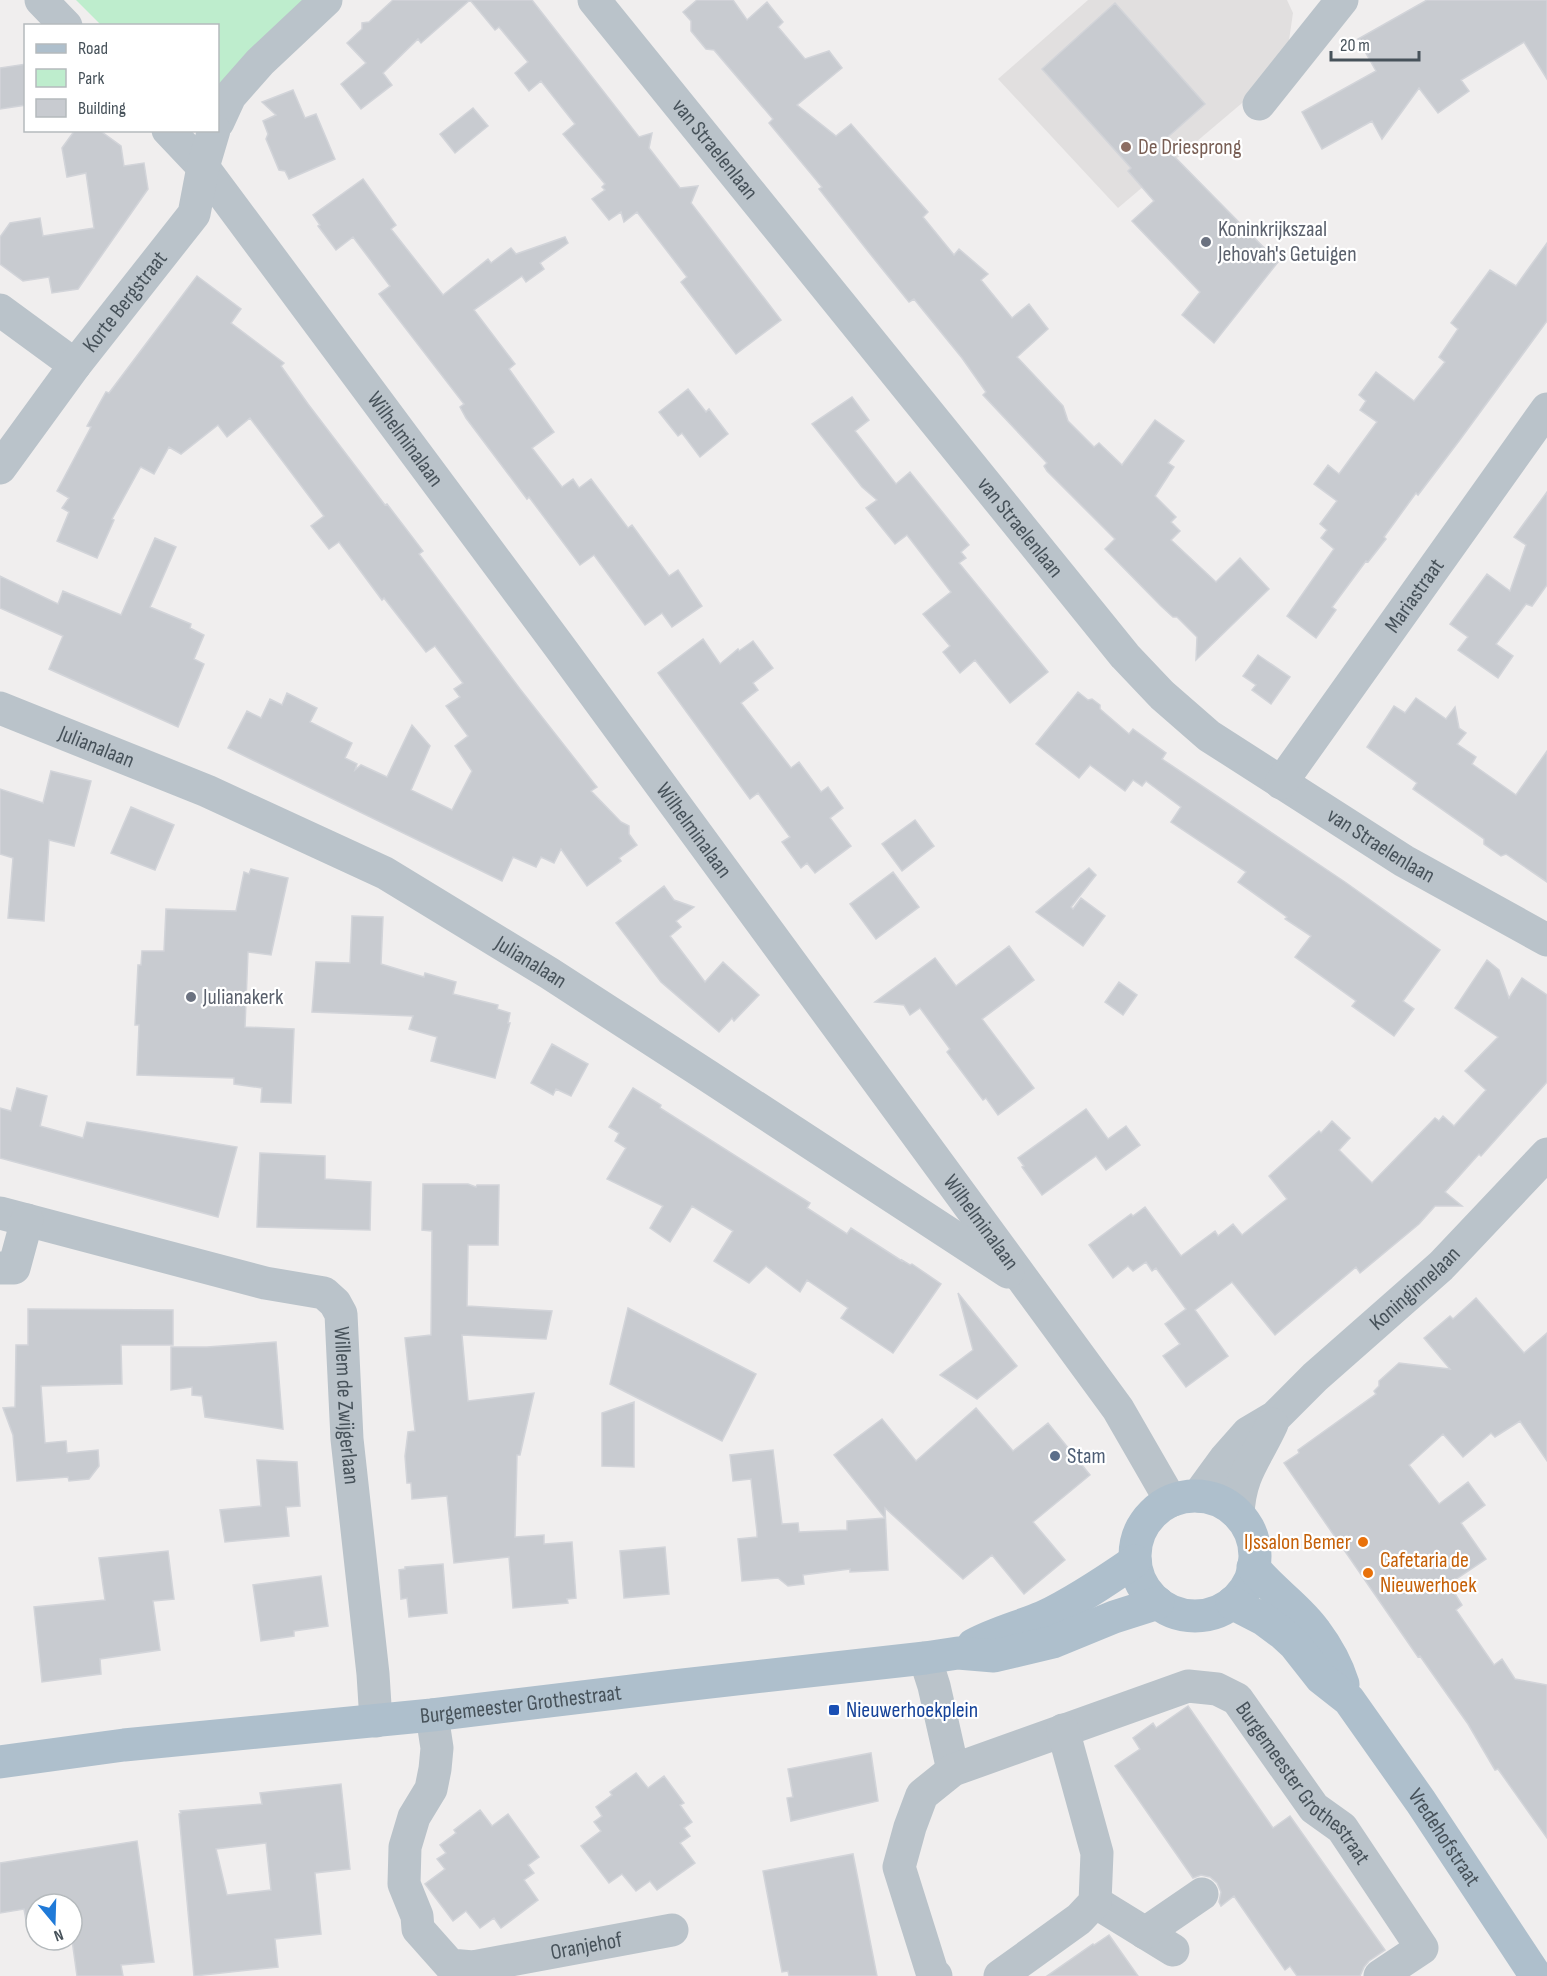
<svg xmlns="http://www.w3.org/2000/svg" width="1547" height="1976" font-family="'Sofia Sans Condensed',sans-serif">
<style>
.education{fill:#e1dfdf}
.green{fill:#beedcd}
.building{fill:#c8cbd0;stroke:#d2d4d9;stroke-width:1.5;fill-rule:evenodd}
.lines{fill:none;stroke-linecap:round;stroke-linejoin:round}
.minor{stroke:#bac3ca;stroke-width:33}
.major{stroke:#aebfcc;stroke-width:33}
.education-dot{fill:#8d6e63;stroke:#fff;stroke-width:2}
.worship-dot{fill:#6b7280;stroke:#fff;stroke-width:2}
.service-dot{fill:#5c6f8a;stroke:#fff;stroke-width:2}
.food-dot{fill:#e8710a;stroke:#fff;stroke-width:2}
.transit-dot{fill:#1a4fb4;stroke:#fff;stroke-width:2}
.labels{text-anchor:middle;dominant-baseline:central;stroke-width:4.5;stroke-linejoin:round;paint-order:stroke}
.education-label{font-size:22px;fill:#785e54;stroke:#fff;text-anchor:start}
.street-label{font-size:22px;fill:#47525a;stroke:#fff}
.worship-label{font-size:22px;fill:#5b616d;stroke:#fff;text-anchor:start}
.service-label{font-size:22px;fill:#4e5e75;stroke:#fff;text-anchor:start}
.food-label{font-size:22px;fill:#c56008;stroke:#fff;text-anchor:end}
.transit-label{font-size:22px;fill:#164399;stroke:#fff;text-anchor:start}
</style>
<rect width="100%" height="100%" fill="#f0eeee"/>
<path class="education" d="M1088 0H1287L1293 13 1288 47 1261 87 1118 208 998 79Z"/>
<path class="green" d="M76 0H309L218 96V26L101 25Z"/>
<path class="building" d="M393 0H532L639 137 652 133 649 148 680 188 698 186 691 203 781 320 736 354 681 282 687 277 637 212 624 222 621 212 609 220 592 199 605 190 602 187 605 184 563 134 575 124 541 81 529 91 515 73 528 62 499 27 495 30 470 0 421 43 418 39 383 73 392 85 361 109 341 84 366 63 347 43 362 29V23L369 22Z
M697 0H733L747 20 767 2 783 22 778 27 805 59 829 51 842 68 797 105 836 136 851 124 928 212 923 217 954 255 959 249 988 274 981 280 1012 318 1029 304 1048 329 1017 357 1063 406 1068 421 1094 447 1099 443 1122 465 1155 420 1184 441 1168 463 1174 467 1155 496 1176 517 1171 522 1180 531 1171 540 1216 582 1240 558 1269 589 1196 660 1197 637 1177 617H1173L1161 606 1105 549 1115 539 1047 471 1044 466 1047 463 983 395 986 392 962 358 914 299 909 302 871 255 819 189 822 187 769 123 773 119 714 50 706 49 691 31V21L683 12Z
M1427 0H1547V79L1524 42 1461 80 1469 91 1438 113 1419 88 1382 139 1372 121 1322 149 1302 112 1376 71 1358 39Z
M1115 3 1205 104 1161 143 1278 262 1214 343 1182 315 1200 292 1132 221 1154 201 1128 171 1131 168 1042 69Z
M26 64V105L0 109V68Z
M293 90 305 118 316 114 335 159 289 179 285 171 279 170 266 139 268 134 263 121 276 115 262 102Z
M473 108 488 126 455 153 440 134Z
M75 130H99L121 146 124 166 144 163 148 189 78 289 52 293 49 277 23 281 0 264V237L10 223 40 218 43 236 94 228 86 173 67 177 62 148Z
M363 179 396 225 391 229 443 295 488 259 491 263 511 248 516 254 565 237 568 243 540 263 544 269 526 282 522 276 474 310 515 364 509 369 554 432 532 448 562 487 573 479 579 488 591 479 628 528 632 525 669 576 678 570 702 606 672 627 662 613 645 625 594 555 580 565 529 497 527 499 466 418 460 407 464 404 379 294 390 286 353 237 336 250 318 226 320 225 313 215Z
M1547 243V321L1459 441 1418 495 1416 493 1384 537 1386 539 1368 562 1366 561 1332 607 1336 610 1316 638 1287 616 1334 549 1321 538 1327 530 1320 524 1337 501 1314 484 1328 465 1339 474 1377 422 1360 410 1366 401 1359 395 1376 372 1414 401 1445 362 1439 357 1458 329 1451 323 1490 270 1516 286Z
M197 276 241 309 231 323 284 363 281 366 308 404 385 505 387 504 423 551 419 554 520 689 597 787 591 791 621 822 629 826V834L637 845 619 858 621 861 587 886 561 849 554 863 541 857 536 867 513 857 502 881 228 748 247 711 261 718 270 699 282 705 287 693 317 708 310 722 352 743 345 758 357 764 355 770 361 765 387 777 412 725 430 746 411 790 452 810 472 771 455 746 468 736 446 706 460 697 454 689 463 683 435 646 426 652 384 598 382 600 339 542 329 549 311 526 324 516 250 418 227 437 218 425 181 454 169 447 154 474 141 467 140 468 112 519 114 520 97 558 57 541 69 512 62 508 69 498 57 491 91 427 87 426 106 392 109 393Z
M688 389 706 412 709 409 728 434 700 457 682 433 678 436 659 412Z
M852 397 869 420 855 431 896 484 910 472 952 524 969 545 961 552 966 558 959 563 1048 672 1010 703 975 660 960 673 943 652 950 646 923 614 951 592 907 535 895 544 866 508 877 500 862 487 812 424Z
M1547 492V585L1532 606 1526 604 1496 644 1513 656 1498 678 1458 650 1468 637 1450 624 1487 574 1510 591 1526 545 1514 537Z
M155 538 176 547 150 607 191 624 190 628 204 635 194 659 204 664 178 727 49 669 63 636 0 608V576L58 604 63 591 121 615Z
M703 639 720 664 738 649 739 651 753 641 773 668 753 683 758 690 741 703 791 768 799 762 821 792 828 787 843 808 830 818 851 846 815 873 807 863 801 868 782 842 790 837 758 793 750 799 658 673Z
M1258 655 1290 677 1271 704 1252 690 1256 685 1243 676Z
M1078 692 1088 700 1092 699 1100 705V709L1129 734 1133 729 1166 753 1162 759 1345 882 1440 950 1403 1001 1414 1009 1394 1036 1352 1006 1356 1001 1295 957 1311 936 1285 919 1287 917 1238 882 1246 872 1171 822 1181 807 1146 781 1142 786 1133 780 1125 791 1090 765 1079 778 1036 744Z
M1416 698 1446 719 1455 707 1459 728 1466 733 1457 744 1476 757 1472 764 1516 795 1547 751V882L1506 854 1501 856 1484 844V839L1413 789 1417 783 1367 747 1394 706 1405 713Z
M51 771 91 781 74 846 49 840 44 921 8 918 13 858 0 854V789L43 803Z
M131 807 174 825 155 870 111 853Z
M915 820 934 846 902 871 882 844Z
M1089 868 1096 875 1071 907 1073 909 1081 898 1105 916 1083 946 1036 912Z
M251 869 288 878 271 955 248 952 245 1027 294 1029 291 1103 261 1102 262 1088 234 1084V1078L137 1075 139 1025H135L138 965H141L142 951H164L166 909 236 911 244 872 249 874Z
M893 872 919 907 876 939 850 904Z
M664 886 674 900 694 907 676 921 681 927 670 936 705 982 723 962 759 995 734 1021 732 1018 719 1032 661 982 616 923Z
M352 916 383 917 381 964 424 977 425 973 456 982 453 994 498 1005 497 1009 510 1013 508 1023H510L495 1078 431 1061 437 1037 409 1029 413 1016 312 1012 316 962 350 963Z
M1009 946 1034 980 982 1019 1034 1088 998 1115 986 1098 983 1100 947 1052 950 1049 920 1008 910 1015 904 1005 875 1002 935 958 956 986Z
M1487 960 1499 970 1509 998 1522 978 1547 995V1082L1481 1156 1479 1154 1445 1192 1462 1206H1435L1419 1224 1360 1273 1356 1267 1275 1335 1232 1282 1195 1310 1228 1356 1186 1387 1163 1356 1180 1344 1165 1324 1186 1309 1156 1268 1152 1271 1146 1262 1133 1271 1128 1266 1113 1278 1089 1245 1131 1214 1133 1216 1145 1207 1181 1256 1215 1231 1218 1236 1233 1224 1242 1235 1287 1199 1269 1176 1319 1131 1321 1133 1332 1121 1350 1138 1339 1150 1372 1183 1435 1118 1439 1121 1443 1116 1454 1126 1486 1090 1465 1071 1498 1037 1455 1008Z
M1119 982 1137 995 1123 1015 1105 1002Z
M552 1044 588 1064 571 1096 556 1089 553 1095 531 1083Z
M17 1088 47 1096 40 1126 83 1138 87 1122 237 1147 218 1217 0 1158V1108L11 1111Z
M633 1088 661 1105 660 1108 810 1203 807 1208 847 1234 851 1228 902 1261V1260L910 1265 912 1264 941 1284 893 1353 841 1318 848 1308 807 1280 800 1292 766 1266 749 1283 714 1261 733 1231 692 1206 670 1242 650 1228 663 1206 607 1179 626 1148 615 1141 619 1133 609 1127Z
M1086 1109 1108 1139 1126 1126 1140 1145 1106 1170 1096 1156 1042 1195 1022 1167 1024 1166 1018 1158Z
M260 1153 325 1156V1179L371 1182 370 1230 257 1227Z
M423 1184H468L476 1187 477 1185H499L498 1245H468L467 1306 552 1311 546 1339 462 1335 468 1401 534 1393 520 1455H517L515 1537 544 1535V1544L572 1542 576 1598 567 1599 568 1603 513 1608 509 1557 454 1563 447 1496 412 1499 411 1483H407L405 1456 408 1432 415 1431 405 1338 431 1335 432 1231 422 1230Z
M958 1293 1017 1366 977 1399 940 1375 973 1350Z
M1476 1298 1524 1353 1547 1333V1461L1520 1421 1495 1437 1491 1433 1463 1457 1443 1434 1409 1465 1439 1504 1468 1482 1485 1505 1461 1523 1486 1559 1449 1584 1462 1605 1456 1610 1494 1665 1502 1659 1515 1679 1547 1685V1838L1498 1769 1495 1770 1468 1724 1420 1656 1418 1657 1284 1463 1299 1453 1298 1450 1376 1394 1374 1391 1379 1386V1381L1399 1363 1450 1369 1424 1338 1450 1316 1453 1319Z
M628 1308 756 1374 722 1441 610 1384Z
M28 1309 173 1310V1345H121L122 1384 41 1386 45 1443 66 1441 67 1453 98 1450 99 1466 89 1479 69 1481 68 1477 17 1481 13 1435 3 1408 15 1407 16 1345H28Z
M276 1342 283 1429 205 1417 202 1396 192 1395V1387L171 1390V1347H207Z
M634 1402V1467L602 1466V1413Z
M976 1408 1013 1451 1048 1423 1090 1475 1033 1522 1065 1560 1024 1594 992 1555 963 1579 885 1508 888 1570 850 1572V1569L803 1575 804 1584 788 1586 778 1578 742 1581 738 1539 757 1537V1532L751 1479 733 1481 730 1455 773 1450 782 1524 798 1523 799 1532 847 1530V1521L885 1518 834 1455 882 1419 916 1461Z
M257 1460 297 1462 300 1506 286 1507 289 1536 225 1542 220 1510 261 1506Z
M665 1547 669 1594 624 1598 620 1551Z
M168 1551 174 1599 153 1601 160 1650 100 1659 101 1674 42 1682 34 1607 105 1600 99 1558Z
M443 1564 447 1613 409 1617 407 1598 401 1599 399 1570 405 1569V1567Z
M321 1576 328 1626 294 1631V1636L261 1641 253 1585Z
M1188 1706 1273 1828 1290 1816 1385 1950 1369 1961 1364 1967 1360 1976H1297L1290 1966 1285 1970 1234 1896 1221 1906 1219 1902 1221 1892 1217 1883 1210 1877 1201 1875 1193 1878 1115 1766 1140 1749 1133 1738 1153 1723 1156 1728Z
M871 1753 878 1801 791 1821 787 1798 793 1797 788 1769Z
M636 1773 648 1788 664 1776 684 1803 680 1805 692 1822 684 1828 690 1836 680 1843 695 1863 657 1890 650 1881 636 1891 622 1874 609 1883 581 1846 601 1831 594 1822 602 1816 596 1807 612 1795 610 1792Z
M341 1784 350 1869 315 1873 321 1934 275 1939 278 1967 194 1976 179 1814 181 1813 180 1811 262 1804 260 1793ZM266 1843 271 1890 227 1895 216 1849Z
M480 1810 492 1826 508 1814 539 1857 528 1865 534 1873 524 1880 538 1900 501 1928 494 1918 480 1928 466 1911 453 1921 425 1884 445 1869 437 1859 446 1853 440 1845 456 1833 454 1830Z
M137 1841 154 1962 121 1965 123 1976H77L72 1940V1904H36V1924L27 1926 24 1909 0 1913V1863Z
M853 1854 877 1976H789L788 1971 782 1972 763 1871Z
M1109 1935 1138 1976H1047L1093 1944 1094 1945Z"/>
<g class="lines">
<g class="minor">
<path d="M41 0 66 26"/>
<path id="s1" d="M594 0C772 218 947 438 1125 656L1162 695 1209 736 1404 861 1547 940"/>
<path d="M1259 104 1342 0"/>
<path d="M218 122 230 96 260 62 326 0"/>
<path id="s2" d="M168 130 203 167 559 646 1118 1409 1171 1501"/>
<path d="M0 310 75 365"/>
<path id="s3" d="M0 468 75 365 194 214 203 167 214 130"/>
<path id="s4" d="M0 708 207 791 385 873 549 973 708 1076 1008 1272"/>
<path id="s5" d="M1281 783 1547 409"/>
<path id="s6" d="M0 1213 265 1283 324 1293 335 1303 341 1314 347 1439 373 1674 376 1721"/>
<path d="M0 1268H14L27 1220"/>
<path id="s7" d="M1198 1496 1225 1459 1248 1433 1275 1417 1315 1377 1441 1266 1547 1154"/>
<path d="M1238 1514C1240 1473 1256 1459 1272 1424"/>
<path d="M925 1658 934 1686 953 1770"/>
<path id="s8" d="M432 1715 437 1748 435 1769 431 1789 414 1817 405 1847 404 1884 417 1916 418 1929 450 1965 473 1967 672 1930"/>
<path d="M1095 1902 1173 1950"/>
<path d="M1145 1933 1202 1894"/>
<path id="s9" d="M936 1976 932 1972 899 1867 910 1827 922 1795 953 1770 1188 1686 1217 1689 1237 1699 1314 1808 1342 1828 1422 1948 1380 1976"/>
<path d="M1000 1976 1079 1919 1095 1902 1097 1853 1063 1730"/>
</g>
<g class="major">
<circle cx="1195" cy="1556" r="60"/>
<path d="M1253 1567C1271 1590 1299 1608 1315 1631 1327 1647 1337 1665 1343 1684"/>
<path id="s10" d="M1232 1603 1263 1619 1282 1633 1295 1645 1321 1678 1349 1700 1421 1802 1536 1976"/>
<path d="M973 1645C995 1633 1019 1627 1043 1617 1075 1602 1106 1581 1135 1561"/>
<path id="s11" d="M0 1762 124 1745 432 1715 674 1686 925 1658 958 1653 994 1656 1053 1642 1114 1617 1158 1603"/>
</g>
</g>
<circle class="education-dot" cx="1126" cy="147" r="6"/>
<g class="worship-dot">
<circle cx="1206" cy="242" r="6"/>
<circle cx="191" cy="997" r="6"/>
</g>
<circle class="service-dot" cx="1055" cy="1456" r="6"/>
<g class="food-dot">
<circle cx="1363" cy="1542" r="6"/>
<circle cx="1368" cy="1573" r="6"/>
</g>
<rect class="transit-dot" x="828" y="1704" width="12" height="12" rx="3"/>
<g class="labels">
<g class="education-label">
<text x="1138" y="147">De Driesprong</text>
</g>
<g class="street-label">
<text stroke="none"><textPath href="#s1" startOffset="192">van Straelenlaan</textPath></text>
<text stroke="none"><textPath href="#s3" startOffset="208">Korte Bergstraat</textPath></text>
<text stroke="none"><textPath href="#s2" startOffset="390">Wilhelminalaan</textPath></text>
<text stroke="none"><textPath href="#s1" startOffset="678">van Straelenlaan</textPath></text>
<text stroke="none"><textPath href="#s5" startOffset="230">Mariastraat</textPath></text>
<text stroke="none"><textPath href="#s4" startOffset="104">Julianalaan</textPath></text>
<text stroke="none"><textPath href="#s2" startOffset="876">Wilhelminalaan</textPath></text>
<text stroke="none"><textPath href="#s1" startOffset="1164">van Straelenlaan</textPath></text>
<text stroke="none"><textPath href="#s4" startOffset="590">Julianalaan</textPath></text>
<text stroke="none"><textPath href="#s2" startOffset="1362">Wilhelminalaan</textPath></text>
<text stroke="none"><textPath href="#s7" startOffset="302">Koninginnelaan</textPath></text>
<text stroke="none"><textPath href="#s6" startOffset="453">Willem de Zwijgerlaan</textPath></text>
<text stroke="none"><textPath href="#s11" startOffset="524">Burgemeester Grothestraat</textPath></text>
<text stroke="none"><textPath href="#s9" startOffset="640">Burgemeester Grothestraat</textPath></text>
<text stroke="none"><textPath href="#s10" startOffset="321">Vredehofstraat</textPath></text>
<text stroke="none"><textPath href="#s8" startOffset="410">Oranjehof</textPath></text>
</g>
<g class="worship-label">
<text x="1218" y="229">Koninkrijkszaal<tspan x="1218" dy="25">Jehovah's Getuigen</tspan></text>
<text x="203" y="997">Julianakerk</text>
</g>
<g class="service-label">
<text x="1067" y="1456">Stam</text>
</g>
<g class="food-label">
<text x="1351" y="1542">IJssalon Bemer</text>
<text x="1380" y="1560" text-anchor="start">Cafetaria de<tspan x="1380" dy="25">Nieuwerhoek</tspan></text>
</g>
<g class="transit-label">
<text x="846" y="1710">Nieuwerhoekplein</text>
</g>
</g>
<rect x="24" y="24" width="195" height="108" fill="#ffffff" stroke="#b5babd" stroke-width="1.5"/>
<rect x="36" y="44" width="30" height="9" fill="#aebfcc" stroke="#b5babd" stroke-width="1.5"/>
<text x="78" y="54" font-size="18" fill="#47525a">Road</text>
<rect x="36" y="69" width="30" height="18" fill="#beedcd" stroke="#b5babd" stroke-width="1.5"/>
<text x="78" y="84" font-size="18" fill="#47525a">Park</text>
<rect x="36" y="99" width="30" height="18" fill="#c8cbd0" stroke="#b5babd" stroke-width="1.5"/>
<text x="78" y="114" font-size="18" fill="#47525a">Building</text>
<g transform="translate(54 1922) rotate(161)"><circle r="28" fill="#ffffff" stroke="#b5babd" stroke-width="1.5"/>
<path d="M0-4.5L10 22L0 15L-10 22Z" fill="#207ad8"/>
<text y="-9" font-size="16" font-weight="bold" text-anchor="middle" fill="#47525a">N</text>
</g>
<path d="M1331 51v9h88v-9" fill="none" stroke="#47525a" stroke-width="3"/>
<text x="1340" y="51" font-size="18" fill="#47525a" stroke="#ffffff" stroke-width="4.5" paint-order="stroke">20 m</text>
</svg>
